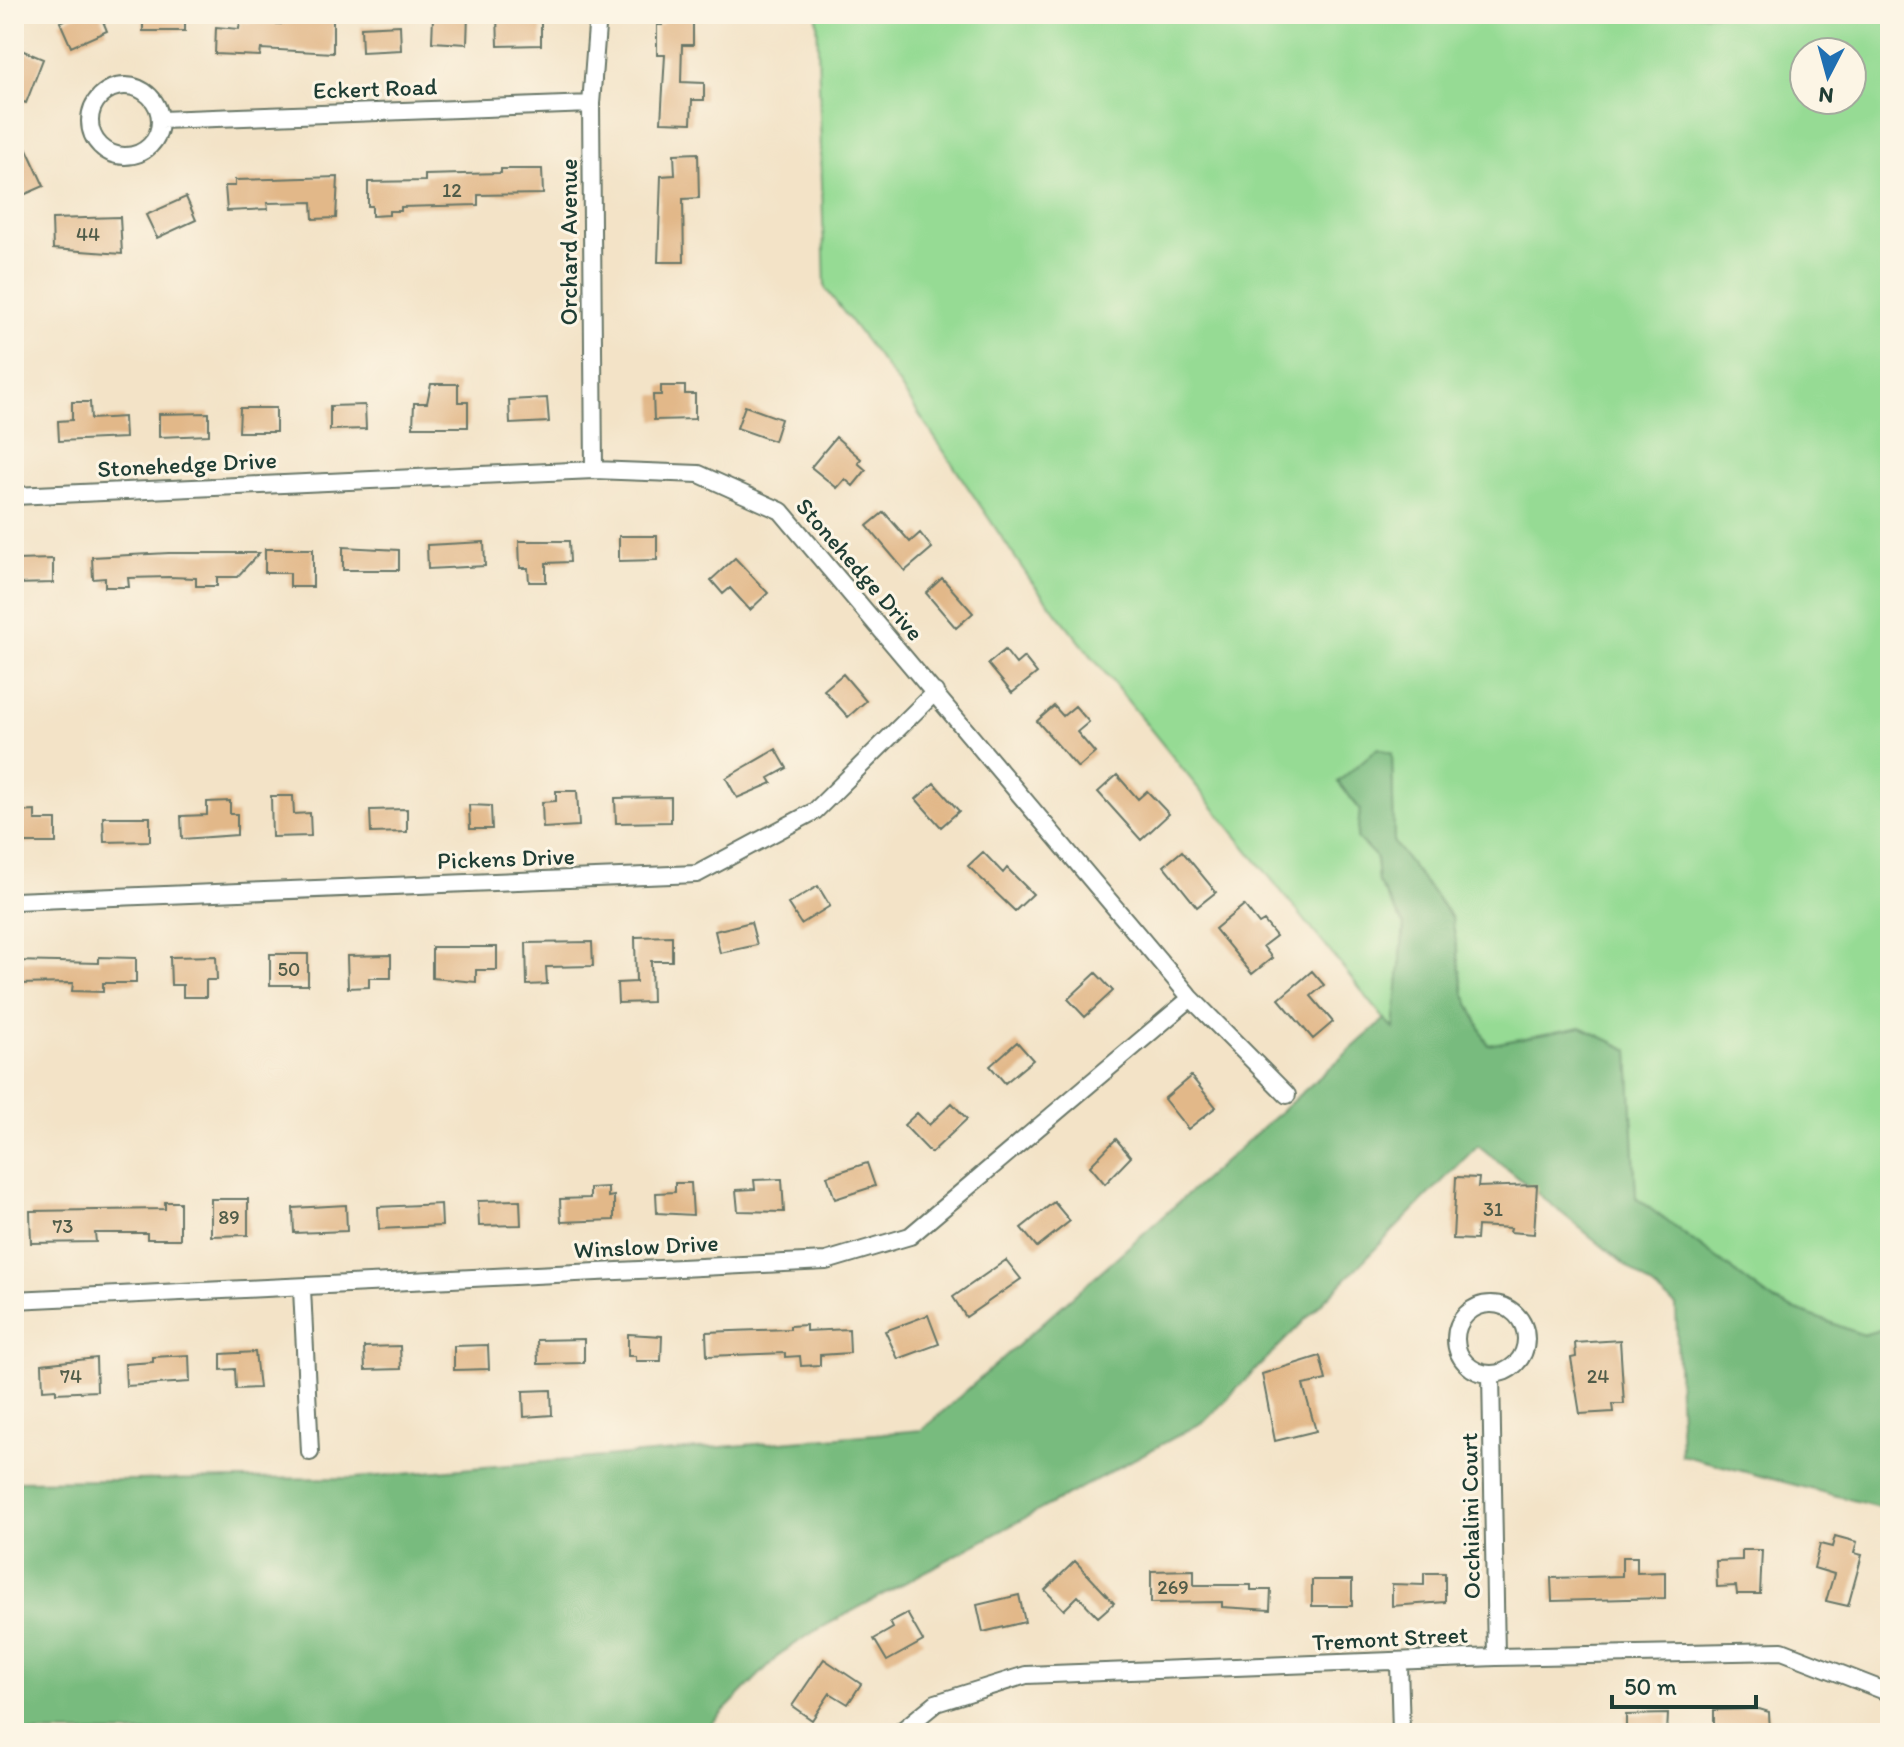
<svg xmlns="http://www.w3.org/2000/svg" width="1904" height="1747" font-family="Itim,sans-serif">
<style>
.green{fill:#96db94;stroke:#5a8c64;stroke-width:2;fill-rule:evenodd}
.forest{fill:#78bb7e;stroke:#4c7c59;stroke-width:2}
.building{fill:#e2b889}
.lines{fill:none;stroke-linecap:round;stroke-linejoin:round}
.minor-casing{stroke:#697767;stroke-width:20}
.minor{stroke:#fff;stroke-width:16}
.labels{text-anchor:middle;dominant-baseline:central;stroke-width:6;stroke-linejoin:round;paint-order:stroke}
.number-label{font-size:20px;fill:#505c49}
.street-label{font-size:24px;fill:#1f3d34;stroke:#fcf5e5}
</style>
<rect width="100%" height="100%" fill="#fcf5e5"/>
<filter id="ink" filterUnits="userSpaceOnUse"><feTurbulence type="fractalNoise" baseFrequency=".0125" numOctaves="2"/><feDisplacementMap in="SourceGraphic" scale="16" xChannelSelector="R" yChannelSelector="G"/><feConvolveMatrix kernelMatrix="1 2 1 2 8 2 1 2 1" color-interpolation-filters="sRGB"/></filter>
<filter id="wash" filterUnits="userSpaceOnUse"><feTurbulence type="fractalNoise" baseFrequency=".006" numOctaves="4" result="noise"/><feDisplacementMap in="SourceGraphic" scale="32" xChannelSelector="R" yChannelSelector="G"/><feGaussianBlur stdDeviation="1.8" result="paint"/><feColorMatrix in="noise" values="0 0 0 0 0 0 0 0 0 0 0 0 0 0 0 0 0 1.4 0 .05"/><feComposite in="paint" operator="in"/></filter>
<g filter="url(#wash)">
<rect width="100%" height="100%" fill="#f3e3c7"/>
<path class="green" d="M817 14H1890V1327L1863 1335 1775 1302 1636 1198 1629 1050 1581 1027 1488 1046 1464 993 1452 918 1394 843 1392 753 1338 782 1360 810 1358 838 1376 857 1378 882 1404 925 1394 1031 1031 581 898 383 825 288ZM1804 52H1852V100H1804Z"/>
<path class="forest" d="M1378 748 1392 753 1394 843 1452 918 1464 993 1488 1045 1581 1027 1629 1050 1636 1198 1775 1302 1863 1335 1890 1327V1510L1681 1455 1676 1306 1478 1145 1205 1421 815 1631 780 1654 702 1733H14V1481L355 1478 922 1430 1385 1019 1394 1029 1404 925 1378 882 1376 857 1357 838 1360 809 1338 782Z"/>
<g id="blocks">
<path class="building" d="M79 14H100L107 31 71 47 60 22Z
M143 14H185V31H143Z
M317 14 333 16V53L261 49 260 56 215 54 216 27 239 29 240 22 281 24V16Z
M448 14H468L467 44 432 42 433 17 448 18Z
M497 14H541V45L498 46Z
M662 19H693V45H682L681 82 704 83V100H692L691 123 661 122 665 55H657V25H662Z
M400 25 401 50 362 52 361 27Z
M14 47 43 59 26 103 14 99Z
M26 147 44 186 19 197 14 186V153Z
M698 153 699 198 683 199 684 262H658L661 176 675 175 674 154Z
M501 169H542L543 194 478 195V205L401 207V211H389V215L372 216V206H368V182L425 181V175L501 173Z
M338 177 336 218 313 219 312 202 267 203 268 209 227 211 225 186H235V180Z
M186 197 196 220 157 238 146 215Z
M120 217 122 254 53 249 52 219Z
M431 384H458V402H468V427H413L414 403H427Z
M661 386H685V394H695V419L654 420 653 395H661Z
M547 398 549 422 510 424 509 400Z
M72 402H90L91 419 124 417 125 438 59 441 58 421 72 420Z
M365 405 366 429 330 430V406Z
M745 406 781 419 774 441 737 428Z
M240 408H276V432H239Z
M209 413V435L159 437V414Z
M836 437 861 459 858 463 866 470 853 486 845 479 837 488 811 467Z
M884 512 910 542 920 533 932 548 905 571 867 526Z
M619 536H657V560L619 561Z
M519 541H569L570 562 546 563V582H529L528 568H520Z
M484 542 485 566 428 569 427 545Z
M343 547 399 550V570H343Z
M265 549H313V587H290V573H265Z
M169 553H259L237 577H217V586H196V578L169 577 128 578 129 587H105V578L93 579 92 557Z
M735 558 768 593 750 610 730 588 723 594 711 580Z
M53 559V583L14 584V560Z
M942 578 973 613 956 628 926 593Z
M1005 650 1016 664 1024 657 1037 673 1012 693 988 664Z
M843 674 866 701 848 717 824 690Z
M1054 706 1063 716 1075 706 1089 722 1077 732 1095 753 1078 768 1037 721Z
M776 749 787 768 769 778 772 783 737 798 726 778Z
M1117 775 1138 799 1147 791 1169 814 1141 840 1098 792Z
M934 783 959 811 941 827 916 799Z
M556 791H577L579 826 543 828 542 802 556 801Z
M271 796H293L294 814 310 813 311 836 272 837Z
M671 797V822L616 823 615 798Z
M230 801V814H237V835L182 839 181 816 207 815V802Z
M469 805 491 806 492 829H470Z
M407 809V832L371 833 370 810Z
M35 811V820H56V843H19L18 812Z
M103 817H150V841L104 842Z
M1182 851 1216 892 1197 907 1164 866Z
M983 852 1003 873 1007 868 1033 894 1015 911 968 866Z
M818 886 830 906 801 924 788 904Z
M1244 905 1259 924 1264 921 1276 936 1263 946 1272 958 1252 974 1215 929Z
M751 922 757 945 720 953 715 931Z
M672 936V961H651L652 1002 618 1003 617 983 636 982 635 937Z
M592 942 593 966 546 967 547 984 527 985 526 943Z
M432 947H497V970H476V982L432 978Z
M270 954H308V985H270Z
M391 955V978H369V987L348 988 347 956Z
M216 956 217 980H206V997H183V985H171L170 957Z
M99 957 136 958V983H103V992L72 991 73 983 14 984V961L99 963Z
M1312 971 1324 985 1311 996 1333 1022 1313 1039 1279 999Z
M1096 973 1113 991 1085 1017 1068 999Z
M1017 1042 1033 1060 1005 1083 990 1066Z
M1191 1076 1216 1107 1188 1129 1164 1099Z
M952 1103 967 1119 931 1153 904 1125 917 1113 929 1125Z
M1116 1139 1131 1157 1105 1184 1090 1166Z
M867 1163 875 1186 835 1199 827 1176Z
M1456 1177 1479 1178 1478 1187 1537 1185 1534 1234 1510 1232 1511 1228 1477 1226 1476 1240 1453 1239Z
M782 1179 784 1212 738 1211 736 1190 755 1189 754 1180Z
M675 1183H691L693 1215 657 1213 656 1193 675 1192Z
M608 1187V1197L614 1196V1220L561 1222 560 1199 590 1198V1188Z
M211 1199H248V1235L211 1236Z
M520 1200 521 1225 479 1226 478 1201Z
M165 1202H180V1239H147V1233H95L96 1242 31 1243 30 1211 165 1209Z
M1054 1202 1070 1221 1037 1247 1021 1228Z
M441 1204 442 1226 379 1229 378 1207Z
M346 1205 347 1231 294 1233 293 1208Z
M1006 1260 1021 1279 966 1317 953 1297Z
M928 1315 939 1344 898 1359 885 1331Z
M806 1325V1331L849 1329 850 1353 820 1355V1365L801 1366 800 1356 785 1357V1353L707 1356 706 1332 790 1329V1326Z
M628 1334 662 1336 661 1361H636V1356H628Z
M584 1339V1363L538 1364 537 1340Z
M1620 1340 1624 1404H1612L1613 1412 1580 1414 1571 1358 1576 1357 1575 1343Z
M488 1345 489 1369 454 1370V1346Z
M400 1346 401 1369 365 1370 364 1347Z
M255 1352 259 1388 236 1389 235 1369 221 1370V1354Z
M189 1355 190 1382 126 1386 125 1364 153 1362V1357Z
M1320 1356 1326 1380 1303 1385 1316 1431 1275 1441 1262 1374Z
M96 1358 97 1391 56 1393V1389L43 1390 42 1364Z
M551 1390 552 1415 524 1417 523 1391Z
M1835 1536 1857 1542 1854 1553 1862 1555 1848 1606 1826 1601 1834 1574 1814 1568 1820 1544 1832 1547Z
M1742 1550H1762L1760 1594H1737L1736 1586 1717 1587 1716 1561 1742 1560Z
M1622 1557H1637V1573L1665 1572V1598L1552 1601 1551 1578 1622 1576Z
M1075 1561 1114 1603 1098 1617 1078 1596 1064 1610 1045 1590Z
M1194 1570V1585H1251V1590H1271L1270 1610 1222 1607V1602L1151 1603V1571Z
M1424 1573H1445V1602L1392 1606V1584L1424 1585Z
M1312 1580H1352V1606H1312Z
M1019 1595 1025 1622 983 1632 977 1605Z
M907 1613 923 1641 887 1661 874 1639 893 1628 890 1622Z
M824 1659 861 1684 848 1704 830 1693 812 1720 792 1706Z
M1759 1709 1769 1712 1770 1733 1714 1731V1710Z
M1668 1714 1667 1733H1626V1715Z"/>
</g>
</g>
<g filter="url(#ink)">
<use href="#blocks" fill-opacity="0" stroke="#697767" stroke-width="2"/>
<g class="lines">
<defs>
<path id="minor" d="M90 121a35 35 0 1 1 70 0a35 35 0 1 1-70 0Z
M161 120 591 104
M594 470 591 104 598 14
M14 496 594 470 699 474 781 511 1191 998 1287 1095
M14 901 697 874 815 811 935 692
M302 1289 310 1452
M14 1300 826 1261 910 1236 1191 998
M1456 1339a35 35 0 1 1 70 0a35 35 0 1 1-70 0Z
M1491 1374 1496 1657
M1399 1663 1401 1733
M899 1733 936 1703 1026 1675 1496 1657 1782 1651 1890 1693"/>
</defs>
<use href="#minor" class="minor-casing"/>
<use href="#minor" class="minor"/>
</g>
</g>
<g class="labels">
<g class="number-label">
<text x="452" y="190">12</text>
<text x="88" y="234">44</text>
<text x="289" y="969">50</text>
<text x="1493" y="1209">31</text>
<text x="229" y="1217">89</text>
<text x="63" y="1226">73</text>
<text x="71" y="1376">74</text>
<text x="1598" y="1376">24</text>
<text x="1173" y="1587">269</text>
</g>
<g class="street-label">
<text transform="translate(375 88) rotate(-2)">Eckert Road</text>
<text transform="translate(568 242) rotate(-90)">Orchard Avenue</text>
<text transform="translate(187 464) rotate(-3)">Stonehedge Drive</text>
<text transform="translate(860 569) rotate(49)">Stonehedge Drive</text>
<text transform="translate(506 858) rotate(-2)">Pickens Drive</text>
<text transform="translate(646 1246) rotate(-3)">Winslow Drive</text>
<text transform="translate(1470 1516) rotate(-91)">Occhialini Court</text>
<text transform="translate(1390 1638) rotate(-3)">Tremont Street</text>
</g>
</g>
<rect width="1904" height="1747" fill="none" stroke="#fcf5e5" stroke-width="48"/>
<g transform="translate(1828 76) rotate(186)"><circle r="38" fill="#fcf5e5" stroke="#a4ab9e" stroke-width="2"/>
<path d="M0-6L14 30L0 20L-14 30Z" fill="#1f6fb2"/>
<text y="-12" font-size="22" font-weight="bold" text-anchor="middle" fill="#1f3d34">N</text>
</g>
<path d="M1612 1695v12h144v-12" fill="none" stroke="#1f3d34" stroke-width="4"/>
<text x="1624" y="1695" font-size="24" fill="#1f3d34" stroke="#fcf5e5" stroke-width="6" paint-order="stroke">50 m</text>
</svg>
